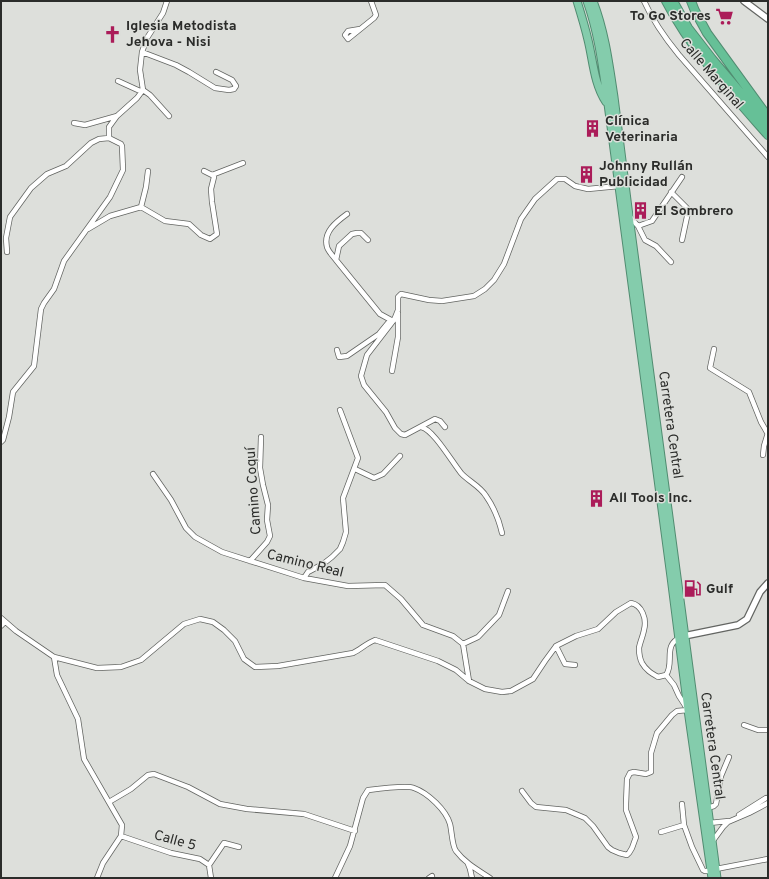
<svg xmlns="http://www.w3.org/2000/svg" width="769" height="879" font-family="Overpass,sans-serif">
<style>
.lines{fill:none;stroke-linecap:round;stroke-linejoin:round}
.minor-casing{stroke:#636562;stroke-width:6}
.tertiary-casing{stroke:#636562;stroke-width:8}
.trunk-casing{stroke:#518c71;stroke-width:9}
.motorway-casing{stroke:#518c71;stroke-width:10}
.minor{stroke:#fff;stroke-width:4.5}
.tertiary{stroke:#fff;stroke-width:5.5}
.trunk{stroke:#84ccac;stroke-width:7}
.motorway{stroke:#66c097;stroke-width:8}
.labels{text-anchor:middle;dominant-baseline:central;stroke-width:3;stroke-linejoin:round;paint-order:stroke}
.poi-label{font-size:14px;font-weight:bold;fill:#2b2c2a;stroke:#dddfdb;text-anchor:start}
.street-label{font-size:14px;fill:#2b2c2a;stroke:#dddfdb}
</style>
<rect width="100%" height="100%" fill="#dddfdb"/>
<g class="lines">
<defs>
<path id="minor" d="M644 1C653 21 665 38 679 55L768 157
M360 29 348 31 345 35 348 39 374 18 376 15 371 1
M142 52 176 65 189 72 215 88 229 90 234 89 236 86 232 80 216 72
M118 81 140 91 143 90 150 95 169 116
M74 123 85 125 117 116
M109 138V127L117 116 137 98 143 90 140 70 142 52 147 38 163 13 167 1
M212 175 243 163
M671 192 687 208 688 212 682 240
M141 207 146 187 148 171
M630 217 638 226 645 240 656 246 671 262
M638 226 652 221 682 177
M88 229 110 216 141 207 165 221 189 224 201 235 210 239 217 234 212 202 211 189 214 177 212 175 204 171
M368 240 361 233H357L352 234 339 246 336 260 380 314 391 320H394
M336 260C333 256 328 251 327 247 323 232 336 222 347 214
M714 349 710 368 749 392 761 422 768 434
M337 350 339 357 347 356 379 334 388 323
M392 371 398 337V313
M421 427C433 429 452 462 461 473 468 481 480 486 486 496 493 506 499 520 502 533
M445 427 440 421 435 419 405 435 401 434 395 428 386 412 364 385 361 376 367 355 394 320 398 310V297L401 294 429 300 442 301 474 296 485 289 494 280 504 264 521 219 535 199 557 179H565L575 186 588 189 619 186
M1 442 3 440 9 417 13 392 34 366 41 309 44 303 54 289 64 261 110 197 123 170 122 146 121 144 109 138 99 139 91 143 66 166 47 174 31 188 10 217 6 238 7 252
M763 455 764 446 768 433
M355 469 374 478 383 474 400 456
M153 474 171 500 186 528 195 537 222 552 304 578 348 586 385 585 401 599 423 625 453 636 463 644 469 681
M250 561 267 542 270 536 267 520 268 505 263 485 260 468 261 437
M304 578 308 572 323 564 332 557 340 549 343 542 346 532 343 498 358 458 340 410
M1 618 16 631 54 657 97 668 121 667 141 660 184 624 200 619 213 622 224 630 235 641 244 659 255 667 278 666 353 653C361 649 367 643 375 640L438 661 456 670 469 681 485 689 502 692 511 691 533 679 545 661 556 646 576 636 598 629 616 612 631 603C642 605 647 619 644 630 643 636 640 642 639 648 639 653 640 659 642 663 646 670 651 673 658 677L666 675
M1 626 5 622
M463 644 478 637 499 615 508 591
M556 646 565 664 575 665
M54 657 57 675 78 719 84 759 122 825 121 836 103 863 97 878
M666 675C675 663 662 645 681 637
M744 725 758 730H768
M522 791 531 803 536 807 566 810 585 818 593 826 608 847 612 850 619 853 627 855 629 853 632 848 636 837 626 810V804L627 779 630 773 634 772 646 774 651 772V753L657 733 672 715 677 711 688 710 679 696 674 685 666 675
M109 802 131 789 148 775 154 774 188 787 220 804 247 809 304 814 355 831
M682 804 684 825 692 847 703 870 705 871H711
M707 808 714 806 716 804 721 776 729 757
M739 815 766 798
M709 823 729 821
M661 832 684 825
M121 836 171 853 200 859 209 865 211 878
M712 842 723 827 728 822 749 813 768 803
M468 864 470 869 472 878
M209 865 224 843 239 847
M716 869 768 859
M335 878 350 846 363 798 368 790C376 789 407 785 414 788 428 793 446 810 450 824 452 832 452 846 456 851 465 863 478 870 490 878
M429 878 432 876"/>
<path id="tertiary" d="M744 1 768 19
M684 636 738 625 747 619 760 592 768 583"/>
<path id="trunk" d="M577 1C581 14 585 27 588 40 593 60 594 84 606 102
M587 1C599 34 603 70 608 104L671 577 688 710 712 878
M593 1C605 32 609 64 614 97 619 137 624 176 629 216L717 878"/>
<path id="motorway" d="M666 1C692 51 731 93 768 135
M673 1 688 28 712 59 768 125
M691 1 695 11 707 33 768 117"/>
</defs>
<use href="#minor" class="minor-casing"/>
<use href="#tertiary" class="tertiary-casing"/>
<use href="#trunk" class="trunk-casing"/>
<use href="#motorway" class="motorway-casing"/>
<use href="#minor" class="minor"/>
<use href="#tertiary" class="tertiary"/>
<use href="#trunk" class="trunk"/>
<use href="#motorway" class="motorway"/>
</g>
<defs>
<symbol id="supermarket-bare" viewBox="-9 -9 18 18"><path d="M-6-5.5h2.5l.6 2H6L4.5 2H-2.5L-4.4-4H-6ZM-1.5 3.2a1.3 1.3 0 1 0 .1 0ZM3 3.2a1.3 1.3 0 1 0 .1 0Z" fill="#ab1c59" stroke="#dddfdb" stroke-width="2.5" paint-order="stroke"/></symbol>
<symbol id="church-bare" viewBox="-9 -9 18 18"><path d="M-1.2-6h2.4v3.5h3.3v2.4h-3.3V6h-2.4V-.1h-3.3v-2.4h3.3Z" fill="#ab1c59" stroke="#dddfdb" stroke-width="2.5" paint-order="stroke"/></symbol>
<symbol id="building-bare" viewBox="-9 -9 18 18"><path d="M-4-6H4V6H1V3H-1V6H-4ZM-2.5-4.3h1.7v1.8h-1.7ZM.8-4.3h1.7v1.8H.8ZM-2.5-1h1.7V.8h-1.7ZM.8-1h1.7V.8H.8Z" fill="#ab1c59" stroke="#dddfdb" stroke-width="2.5" paint-order="stroke"/></symbol>
<symbol id="fuel-bare" viewBox="-9 -9 18 18"><path d="M-5.5-6h7V0h2V4h1.3V-2.5L3-4.5l.8-.8L6-3V5H2.5V1h-1V6h-7ZM-4.2-4.7v3.2H.2V-4.7Z" fill="#ab1c59" stroke="#dddfdb" stroke-width="2.5" paint-order="stroke"/></symbol>
</defs>
<g fill-rule="evenodd">
<use href="#supermarket-bare" x="712" y="4" width="25" height="25"/>
<use href="#church-bare" x="100" y="22" width="25" height="25"/>
<use href="#building-bare" x="580" y="116" width="25" height="25"/>
<use href="#building-bare" x="574" y="162" width="25" height="25"/>
<use href="#building-bare" x="628" y="198" width="25" height="25"/>
<use href="#building-bare" x="584" y="486" width="25" height="25"/>
<use href="#fuel-bare" x="680" y="576" width="25" height="25"/>
</g>
<g class="labels">
<g class="poi-label">
<text x="711" y="16" text-anchor="end">To Go Stores</text>
<text x="126" y="26">Iglesia Metodista<tspan x="126" dy="16">Jehova - Nisi</tspan></text>
<text x="605" y="121">Clínica<tspan x="605" dy="16">Veterinaria</tspan></text>
<text x="599" y="166">Johnny Rullán<tspan x="599" dy="16">Publicidad</tspan></text>
<text x="654" y="211">El Sombrero</text>
<text x="609" y="498">All Tools Inc.</text>
<text x="706" y="589">Gulf</text>
</g>
<g class="street-label">
<text transform="translate(711 74) rotate(49)">Calle Marginal</text>
<text transform="translate(670 425) rotate(82)">Carretera Central</text>
<text transform="translate(254 491) rotate(-94)">Camino Coquí</text>
<text transform="translate(305 564) rotate(14)">Camino Real</text>
<text transform="translate(712 746) rotate(82)">Carretera Central</text>
<text transform="translate(175 841) rotate(15)">Calle 5</text>
</g>
</g>
<rect width="769" height="879" fill="none" stroke="#2b2c2a" stroke-width="4"/>
</svg>
